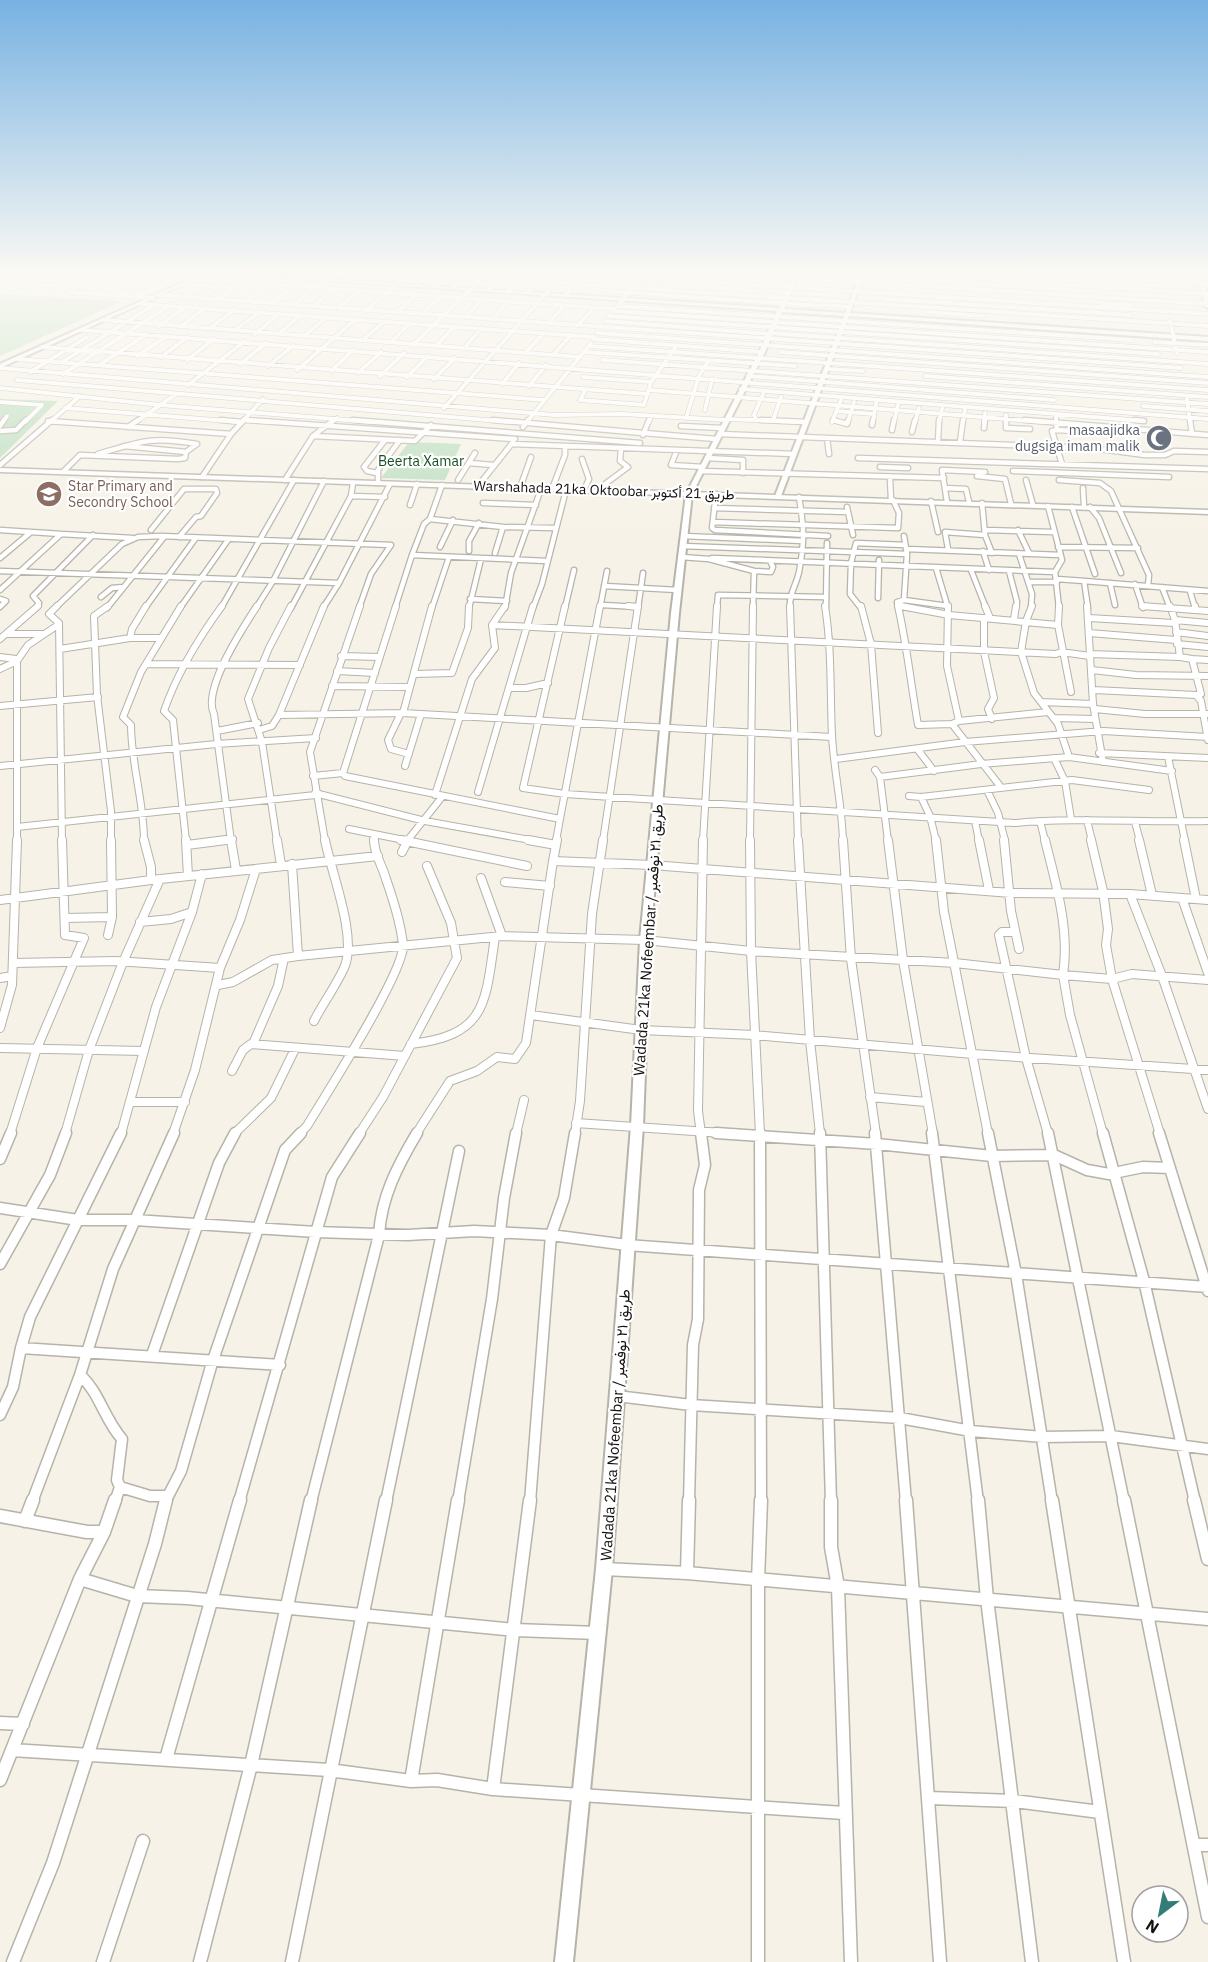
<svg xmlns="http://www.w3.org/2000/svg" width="1208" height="1962" font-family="'IBM Plex Sans',Vazirmatn,sans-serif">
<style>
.green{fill:#bbdebe}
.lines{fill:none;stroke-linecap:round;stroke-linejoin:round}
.street-far5-casing{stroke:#b6b3a9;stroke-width:5}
.street-far4-casing{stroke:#b6b3a9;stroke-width:7}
.street-far3-casing{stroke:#b6b3a9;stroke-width:8}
.street-far2-casing{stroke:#b6b3a9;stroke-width:10}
.street-far1-casing{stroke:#b6b3a9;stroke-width:13}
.street-casing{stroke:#b6b3a9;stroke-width:15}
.secondary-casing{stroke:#b6b3a9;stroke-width:4}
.primary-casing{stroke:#b6b3a9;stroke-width:3}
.street-far5{stroke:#fff;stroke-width:4}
.street-far4{stroke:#fff;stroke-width:4.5}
.street-far3{stroke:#fff;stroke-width:6}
.street-far2{stroke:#fff;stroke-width:8}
.street-far1{stroke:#fff;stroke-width:10}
.street{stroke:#fff;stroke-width:12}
.secondary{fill:#fff;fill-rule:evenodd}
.primary{fill:#fff;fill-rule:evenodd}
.labels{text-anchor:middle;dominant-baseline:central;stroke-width:4.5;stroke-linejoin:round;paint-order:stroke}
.far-worship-label{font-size:14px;fill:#5b616d;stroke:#fff;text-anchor:end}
.far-park-label{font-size:14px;fill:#175023;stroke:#fff}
.far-education-label{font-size:14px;fill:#785e54;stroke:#fff;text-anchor:start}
.far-street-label{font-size:14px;fill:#14120f;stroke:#fff}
.street-label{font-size:15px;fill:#14120f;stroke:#fff}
</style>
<rect width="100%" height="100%" fill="#f6f2e7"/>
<path class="green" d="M0 294 123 301 0 356Z
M0 399 58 401 0 458Z
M409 442 461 444 445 480 381 478Z"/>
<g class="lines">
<defs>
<path id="street-far5" d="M172 273H191
M336 273 406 278
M411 273 1208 326
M567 273 1208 314
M645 273 675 275
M720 273 1208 304
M878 273 943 277
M1188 273 1208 274
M981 274 1066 280
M1133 274 1166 276
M0 275 26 280 88 278
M16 275 35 276 49 273
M1061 275 1138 279
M308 276 313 273
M537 276 576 278
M687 276 754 280
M289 277 293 273
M193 279 615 309
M937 281 1057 289
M1159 281 1208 284
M32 283 51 286 64 281
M183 284 234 288
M417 284 429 273
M1051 284 1138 289
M1132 284 1168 286
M0 285 15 280
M434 286 448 274
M960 286 961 273
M454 287 466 276
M490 289 508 273
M8 290 27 282
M608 291 822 306
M1159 291 1208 294
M508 292 526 273
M528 292 539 280
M782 292 827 295
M1123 294 1165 296
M121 295 134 288 162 284
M138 295 159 288 175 277
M159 295 1181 368
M566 295 577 281
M153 298 68 292 88 281 177 274
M182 298 201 286
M199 299 235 273
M218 299 256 273
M886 299 1130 315
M246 301 269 285
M271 303 295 286
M1100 303 1133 305
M140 304 594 337
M619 304 644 273
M293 305 333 273
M822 305 850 307
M313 306 334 289
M617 306 1132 340
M337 308 359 291
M365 311 410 273
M614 311 1208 352
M397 312 416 295
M927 312 983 316
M422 314 441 296
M609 316 1158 354
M466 317 482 299
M493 319 508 301
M103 320 580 357
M605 321 769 334
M1170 321 1177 353
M549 323 565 305
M578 325 594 308
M159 326 186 307
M181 326 205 308
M210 328 234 310
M82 330 1208 419
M235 330 260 312
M597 333 1208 377
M769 333 1208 364
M255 334 280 313
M278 334 301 315
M304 336 327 317
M364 339 385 321
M593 339 762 352
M391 342 410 323
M1154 342 1208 345
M413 345 484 276
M437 345 455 326
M589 346 1208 390
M42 347 648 394
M465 347 482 328
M526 352 544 333
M584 352 795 366
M780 352 1208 383
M554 354 571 335
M137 356 167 336
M161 357 188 337
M17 359 544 400
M187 360 214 339
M602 360 1208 404
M62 362 154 305
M240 364 266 343
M99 365 147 334
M268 366 293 346
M0 368 554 415 622 414 726 420
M827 369 863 371
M297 370 356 319
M331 371 353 350
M30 372 87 337
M358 373 381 352
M63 374 172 304
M380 376 404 353
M748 376 1054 400
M925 376 1208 397
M407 377 428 356
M583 377 651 382
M434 379 455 358
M17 380 511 422
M502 384 519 363
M188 385 245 341
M529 386 546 365
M0 388 160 405 372 422
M741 389 1144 421
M649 390 1044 422
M585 391 580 400 644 405 651 382 675 348
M1187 399 1190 422
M0 402 42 405 25 422
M1143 406 1208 411
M65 408 240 422
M444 408 558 280
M705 410 712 379
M836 411 873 414
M1006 415V422
M1056 417V422
M686 418 699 376 707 363
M727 419 801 422
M243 420 269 422
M756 420 754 415 763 394
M773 420 781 397
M48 421 59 422
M3 422 7 416
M50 422 80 396
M136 422 176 394
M242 422 263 399
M332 422 337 418
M527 422 591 343
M649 422 651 416
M832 422 841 400
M848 422 854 402
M873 422 876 403
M894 422 898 405
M915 422 919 408
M939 422 942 409
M963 422 965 410
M984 422 985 413"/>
<path id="street-far4" d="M221 420 242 422
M247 420 515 439
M353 420 640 443
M493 420 643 433
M761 420 806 422
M833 420 847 424 848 420
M1006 420V428L1030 429
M1025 420 1208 435
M1056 420 1057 430 1052 431 1062 464
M1135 420 1144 421
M1190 420 1192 434
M48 421 231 434 202 477
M872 425 873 420
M0 426 4 420
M681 426 722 428
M128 427 138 420
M523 427 528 420
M984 428 985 420
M892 430 894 420
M1057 430 1107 433
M0 431 16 430 26 420
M912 432 915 420
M644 433 716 439
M231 434 244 420
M720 434 1092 448 1145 455H1165L1174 451 1208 452
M643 435 649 420
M313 436 415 441 431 425
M827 438 829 454
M938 442 939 420
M960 442 963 420
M511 444 794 454
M677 450 671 465 703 467
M98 454C142 441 151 436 197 444L186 452 124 446
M707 458 743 460V473
M858 458 1208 469
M582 459 589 479 584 490
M469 463 493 465
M0 465 52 420
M880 467 908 468
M701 471 944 478
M1013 471 1169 477
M63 472 80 455 178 459 185 458 186 452
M377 473 367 471 364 467 385 440
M977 476 1005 479 1011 504
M890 478 891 500
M285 480 313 436 334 420
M458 480 475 453
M1026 480 1033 505
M1059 480 1100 483 1111 491 1149 575 1148 585
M378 483V470L400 440
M478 486 513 442
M520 488 531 457
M945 488 966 489 969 502
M1083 488 1084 507
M552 489 565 455V447
M603 491 605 484 628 467 620 461 621 448
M716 494 712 528 715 530 828 536
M351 496 385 497
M931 501 938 532
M947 502 942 470 985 472
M483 503 536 505
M982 503 985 535 992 553
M410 505 417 484
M1048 506 1062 560 1055 572 1059 608
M847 507 853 535
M1072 507 1095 574
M1090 507 1099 518 1121 573
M714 508 848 512
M430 519 503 527 555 528
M713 522 898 528 899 513 893 500
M0 530 31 532 0 558
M151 530 184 489H216L217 493 201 516 196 517 179 537
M986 530 1053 532
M1018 530 1029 553
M31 532 61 534
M683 536 803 541
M904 536 907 554 904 600
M682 546 907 554
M440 547 453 520
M1058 547 1138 548
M906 549 1060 555
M948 549 945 532 985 535
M469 551V541L479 523
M983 551 989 570
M495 553 503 527
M1019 554 1032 594 1031 608
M412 555 547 561
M681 557 709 559 754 571 753 608
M712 558 1055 572
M936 568 948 608
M971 570 986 608
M0 571 339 583
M754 571 771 572 773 567 770 561
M1009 571 1017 602 1016 608
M1057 579 1084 581 1088 608
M1084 581 1208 591
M1030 582H1057
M1110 583 1115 605
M1135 584 1143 608
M604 586 678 590
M1162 587 1170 608
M0 590 61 534 132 538
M1190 591 1195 608
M101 597 112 588 123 587
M878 598 879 560
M0 599 6 601 0 607
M470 599 507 601
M603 605 638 607
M899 606 910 608
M36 608 39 603 33 596 93 535
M55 608 122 544 138 537 161 536 391 545 371 574 359 608
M107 608 164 537
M145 608 195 539
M180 608 228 540
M221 608 294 480
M256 608 273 581 324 481
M291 608 351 496 353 483
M323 608 339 583 390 484
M395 608 412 555 424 524 430 519 442 485
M432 608 449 557
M469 608 481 559
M505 608 511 573 541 489
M533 608 542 584 566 490
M565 608 574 570
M600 608 607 571
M638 608 643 573
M717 608 718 595 824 597
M790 608C789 593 796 586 799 572 805 540 804 528 799 497
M826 608 827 543
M861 608 850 594 851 563 856 543 905 545
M898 608 897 602 904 600 948 606"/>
<path id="street-far3" d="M57 606 49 614 59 623 62 841
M108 606 94 616 97 695 111 811V841
M396 606 343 773 345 776 560 819 556 841
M565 606 523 788 565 794 1015 823C1079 817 1144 823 1208 821
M628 606 638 607
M790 606 798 841
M825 606C832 650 830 692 832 736 834 771 842 806 843 841
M861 606 871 644 878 733
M898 606C907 646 911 685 918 725L952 724 959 721 1048 712
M901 606 949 615 1058 625
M948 606 947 666 959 721
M985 606 990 618
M1032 606 1026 621 1021 652 1034 693 1058 724 1069 757
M1059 606 1058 625 1071 692
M1087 606 1093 704 1103 762
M1142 606 1208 611
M1170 606 1175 620 1180 657 1192 659 1201 694 1196 695 1201 701 1208 740
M1195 606 1196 610
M984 618V652L994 698 988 709 992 719
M1089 618 1174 623
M1014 619 1016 606
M1175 620 1208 623
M492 625 1056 654 1061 652 1090 656
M1176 632 1208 636
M1089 633 1176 640
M6 634H42
M130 638 132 629 146 606
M0 639 38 606
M1177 644 1208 647
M60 649 130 638H161
M1090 654 1180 657
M341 656 380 657
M0 657 16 659
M1192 659 1208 660
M146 664 300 665
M0 669 17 661
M1092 670 1136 675 1208 676
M337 671 375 673
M414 674 452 673 468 628 469 606
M332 686 410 687 432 606
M509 688H526L548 683
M1094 690 1196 695
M1041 702 1093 704
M0 706 98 697
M1095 709 1145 714H1207
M401 713 388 740 391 749 409 754
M403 713 410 687
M279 715 403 713 832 737
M1054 718 1095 719
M952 724 1000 786
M259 730 272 726 279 715 324 606
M217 731 258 723
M918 750 934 771
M1099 753 1208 758
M1168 757 1185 841
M1054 758 1065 781 1071 819
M836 759 965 742 1103 731 1208 737
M0 766 216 744 316 738
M405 766 421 714
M875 770 880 777 888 841
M313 776 343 773
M880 777 981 764 1069 757 1172 771
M987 790 998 813 1005 841
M478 792 533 606
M315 793 425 821 536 841
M435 795 472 679 495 648 492 625 505 606
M909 796 921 797 1072 780 1149 790
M921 797 930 816 936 841
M560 819 600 606
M1087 820 1092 841
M975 821 979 841
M1040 821 1045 841
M1135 822 1140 841
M17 827 315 795
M349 829 409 841
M374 836V841
M17 841V661L28 645 58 625
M144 841C144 801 131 764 131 725L123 717 141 672 181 606
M186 841 173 720 164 711C177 673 198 639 222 606
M215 841 233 839
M231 841 214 714C202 690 242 629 257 606
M277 841 262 742 248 699 269 648 291 606
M325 841 310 752 360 606
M407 841 442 797
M603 841 638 606
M703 841 717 606
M750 841 753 606"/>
<path id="street-far2" d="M144 840 151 867V880
M186 840 188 876
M231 840 236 870
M277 840 281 865
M401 840 527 866
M528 840 556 845
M557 840 553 861 652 865 1011 893 1130 894 1162 976 1208 1109
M750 840 751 951 955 963 1063 975 1070 1015 1103 1134
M798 840 810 1040 820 1134
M843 840 851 959 876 1134
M888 840 903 960 933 1134
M936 840 944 912 988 1134
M979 840 989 890
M1004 840 1011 911 1019 949
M1045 840C1056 884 1070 930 1063 975L1112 979 1160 1134
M1091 840 1103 891 1108 929 1106 945 1112 979 1132 974 1208 980
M1139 840 1152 895
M1184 840 1196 899
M187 845 226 840
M402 852 408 840
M292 864 298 956 502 936 645 940 751 951 760 1134
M481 878 502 936
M505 882 550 886
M1130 894 1208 900
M1182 898 1208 973
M0 900 151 880 378 856
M65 918 112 917
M140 922 171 919 192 912
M1015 932H1002L999 935 1026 1058 1048 1134
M108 935 112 917 111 840
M13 963 116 961 220 968
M0 978 12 976
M218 985 233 982 272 960 298 956
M531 1015 641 1030 754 1035 973 1054 1208 1070
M314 1021C323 1003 336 986 344 968 358 938 331 872 325 840
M0 1028 12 985 17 840
M253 1044 278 986 284 958
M411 1044C487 1035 485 1004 495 937
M0 1048 144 1051
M232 1071 243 1050 251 1044 405 1056
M870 1097 926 1102
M131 1102H185
M576 1123 738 1134
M10 1134 37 1048 84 938 65 935 62 840
M65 1134 89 1050 123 962 160 879
M121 1134 156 1007 192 912 202 874
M173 1134 195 1070 220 968 240 920 256 869
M234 1134 271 1098 295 1049
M299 1134 307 1126C325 1096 405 971 403 945 401 924 393 899 386 879 382 865 374 854 374 840
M359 1134 383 1097 457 958 451 923 427 866
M416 1134 450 1081 477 1071 497 1057 515 1059 526 1043 553 861
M516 1134 524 1100
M575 1134 580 1101 592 914 603 840
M701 1134 698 1111 703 840"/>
<path id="street-far1" d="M121 1133 30 1317 21 1348 280 1365
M575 1133 564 1198 551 1235 627 1245 1208 1287
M716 1133 877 1144 992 1156 1054 1155 1087 1170 1109 1174 1143 1167 1170 1168
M760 1133 761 1502
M820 1133 831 1502
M875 1133 906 1502
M932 1133 978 1502
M988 1133 1016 1274 1052 1502
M1048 1133 1124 1502
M1103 1133 1144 1281 1195 1502
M1159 1133 1208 1291
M0 1159 11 1133
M0 1208 78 1220H135L316 1232 408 1235 474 1231 551 1235 530 1502
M0 1264 50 1175 66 1133
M152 1355 219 1163 235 1133
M80 1375C100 1393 104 1419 122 1439L117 1480 120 1487 150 1496H168
M617 1396 691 1405 900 1418 971 1431 1043 1437 1111 1436 1208 1449
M0 1415 13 1387 21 1348
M32 1502 80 1375 113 1269 174 1133
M115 1502 120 1487
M165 1502 181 1471 212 1363 285 1150 301 1133
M239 1502 332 1177 360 1133
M311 1502 379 1235C381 1197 398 1165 417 1133
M386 1502 459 1151
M458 1502 492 1299 504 1198 516 1133
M689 1502 693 1345 698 1319 699 1190 705 1165 701 1133"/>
<path id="street" d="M831 1500V1547L838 1587 851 1962
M906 1500 940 1962
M978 1500 987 1599 1032 1962
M1052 1500 1124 1962
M1124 1500 1208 1917
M1194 1500 1208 1559
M0 1516 87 1532H104L80 1579 0 1780
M25 1521 33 1500
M104 1532 115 1500
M604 1569 687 1573 1208 1619
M687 1573 689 1500
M80 1579 137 1596 187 1598 515 1630 598 1633
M0 1723 23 1724
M12 1750 329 1770 411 1781 437 1780 493 1789 844 1813
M166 1759 240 1500
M411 1781 458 1500
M493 1789 530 1500
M929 1798 1014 1801 1100 1812
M1194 1845H1208
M13 1962 53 1863 155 1544 166 1500
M103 1962 143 1841
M200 1962 251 1765 311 1500
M292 1962 386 1500
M758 1962V1581L761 1500"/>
<path id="secondary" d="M204 273H209L0 368V364Z
M229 273 779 308 795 273H799L784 309 845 313 861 273H865L850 313 1208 337V341L849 316 781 496 778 498 775 496 844 316 782 312 765 352 692 494 679 613 650 940 643 1126 612 1569 573 1962H555L596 1569 631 1126 640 940 671 613 686 494 759 352 777 311 231 274Z
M1197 273H1201L1208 297V308L1205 306Z"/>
<path id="primary" d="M0 468 1208 510V514L0 472Z"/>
</defs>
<use href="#street-far5" class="street-far5-casing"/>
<use href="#street-far4" class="street-far4-casing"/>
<use href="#street-far3" class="street-far3-casing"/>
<use href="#street-far2" class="street-far2-casing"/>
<use href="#street-far1" class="street-far1-casing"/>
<use href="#street" class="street-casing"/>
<use href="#secondary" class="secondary-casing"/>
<use href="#primary" class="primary-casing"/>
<use href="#street-far5" class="street-far5"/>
<use href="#street-far4" class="street-far4"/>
<use href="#street-far3" class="street-far3"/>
<use href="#street-far2" class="street-far2"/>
<use href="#street-far1" class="street-far1"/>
<use href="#street" class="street"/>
<use href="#secondary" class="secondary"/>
<use href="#primary" class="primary"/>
</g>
<linearGradient id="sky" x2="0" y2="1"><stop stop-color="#78b2e2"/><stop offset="0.5" stop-color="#fbf9f4"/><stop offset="1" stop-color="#fbf9f4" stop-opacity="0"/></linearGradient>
<rect width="1208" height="547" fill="url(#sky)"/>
<defs>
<symbol id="mosque-disc" viewBox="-11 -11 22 22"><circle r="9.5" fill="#6b7280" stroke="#fff"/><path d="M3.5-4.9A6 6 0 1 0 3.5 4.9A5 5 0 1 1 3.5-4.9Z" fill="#fff"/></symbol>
<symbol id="school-disc" viewBox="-11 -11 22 22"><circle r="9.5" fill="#8d6e63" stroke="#fff"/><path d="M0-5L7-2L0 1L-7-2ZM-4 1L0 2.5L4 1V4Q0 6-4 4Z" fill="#fff"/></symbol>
</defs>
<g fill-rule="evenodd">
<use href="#mosque-disc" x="1144" y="423" width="30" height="30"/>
<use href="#school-disc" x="34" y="479" width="30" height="30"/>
</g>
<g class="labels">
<g class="far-worship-label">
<text x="1140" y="430">masaajidka<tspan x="1140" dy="16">dugsiga imam malik</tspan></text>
</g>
<g class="far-park-label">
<text x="421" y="461">Beerta Xamar</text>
</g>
<g class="far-education-label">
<text x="68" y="486">Star Primary and<tspan x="68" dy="16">Secondry School</tspan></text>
</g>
<g class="far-street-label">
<text transform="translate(604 490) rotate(2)">Warshahada 21ka Oktoobar طريق 21 أكتوبر</text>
</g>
<g class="street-label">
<text transform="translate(648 940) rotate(-86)">Wadada 21ka Nofeembar / طريق ٢١ نوفمبر</text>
<text transform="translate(615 1425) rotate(-86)">Wadada 21ka Nofeembar / طريق ٢١ نوفمبر</text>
</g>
</g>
<g transform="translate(1160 1914) rotate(212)"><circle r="28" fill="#ffffff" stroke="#a1a09f" stroke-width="1.5"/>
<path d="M0-4.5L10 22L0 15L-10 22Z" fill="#347c78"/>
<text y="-9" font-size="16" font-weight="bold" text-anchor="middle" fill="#14120f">N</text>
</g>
</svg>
